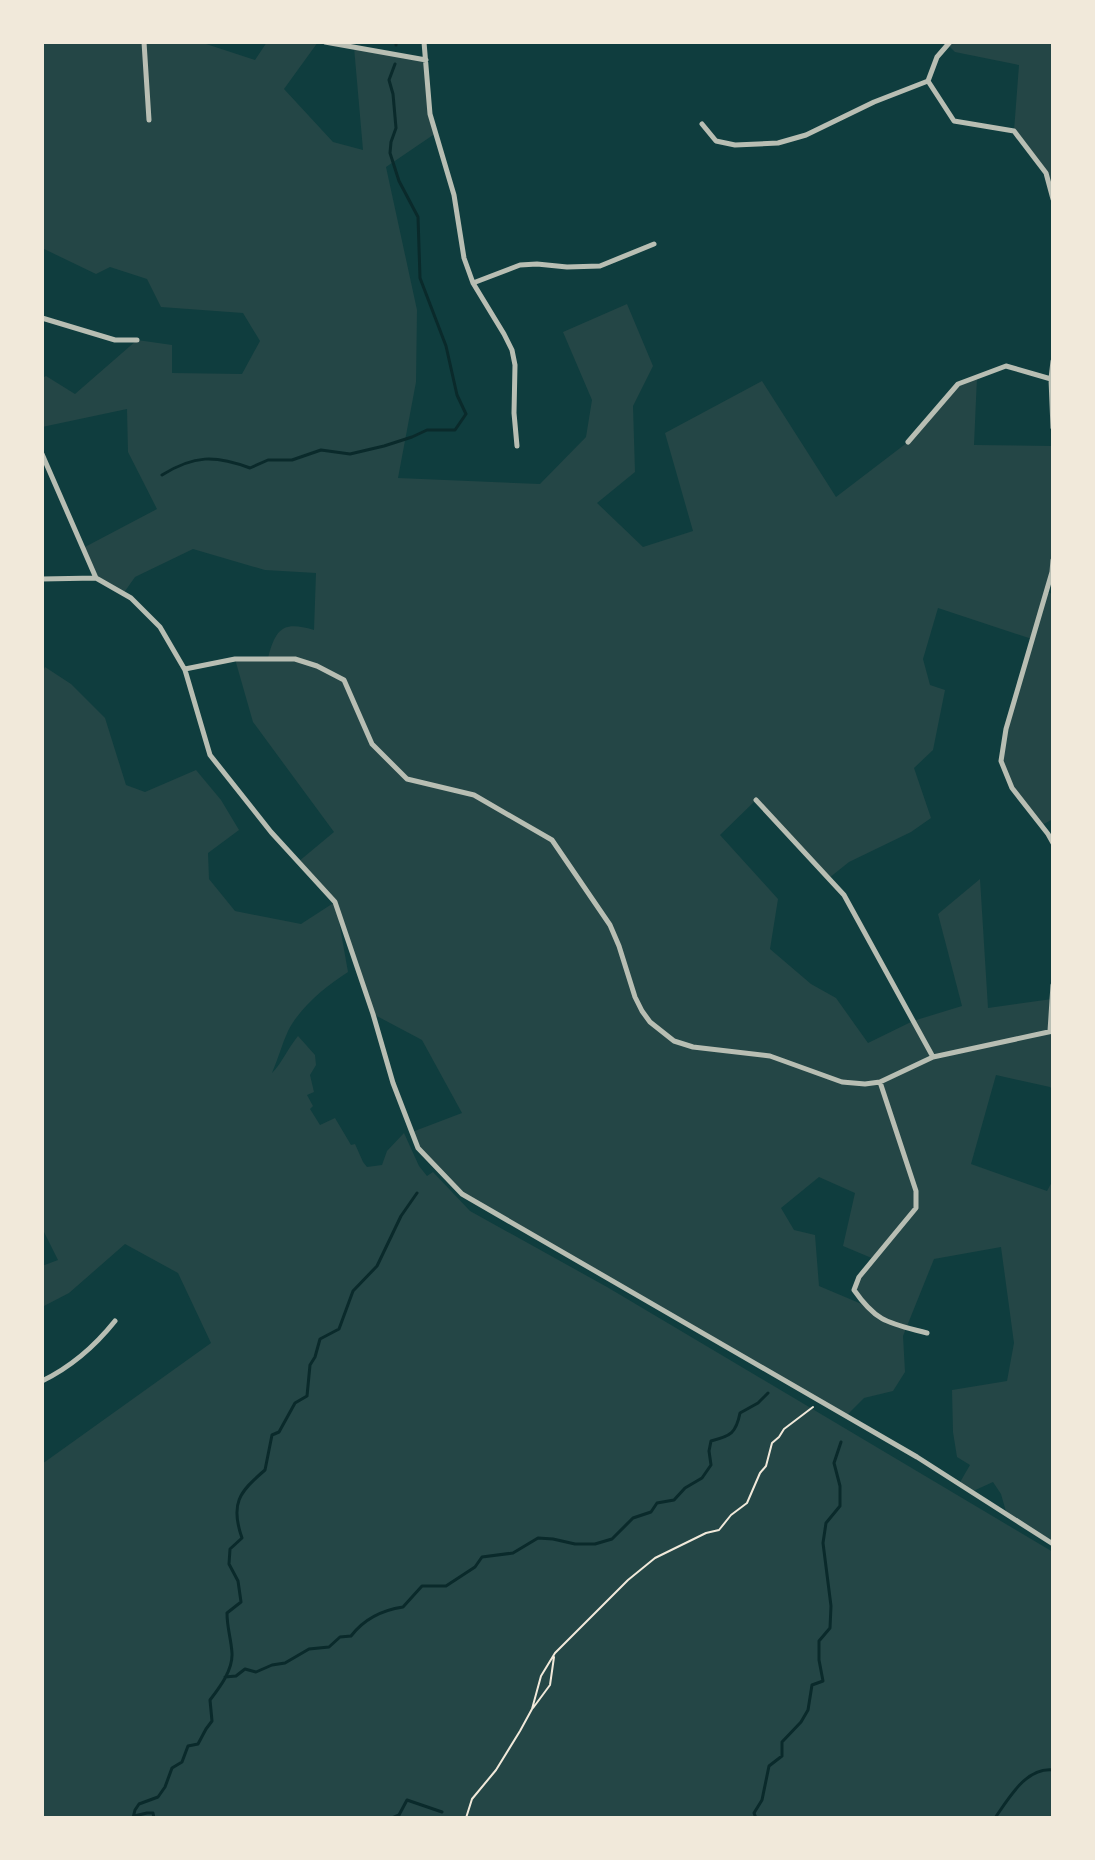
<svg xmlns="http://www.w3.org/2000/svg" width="1095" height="1860" font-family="Inter,sans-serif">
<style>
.green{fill:#244646;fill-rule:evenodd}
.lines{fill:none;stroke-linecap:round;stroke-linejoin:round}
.stream{stroke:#0a2a2b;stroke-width:3}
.path{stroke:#f1e9da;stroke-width:2}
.minor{stroke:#b8beb3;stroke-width:5}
</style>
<rect width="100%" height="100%" fill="#0f3d3e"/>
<path class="green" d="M42 42H200L255 60 267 42H318L284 89 333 142 363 150 354 47 426 60 430 114 436 133 386 167 417 310 416 382 398 478 540 484 586 437 592 400 563 332 627 304 653 366 633 406 635 472 597 503 643 547 693 531 665 433 762 381 836 497 908 442 958 384 977 377 974 445 1053 446V560L1046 592 1053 594V819L1042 825 1012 788 1001 761 1006 729 1032 639 938 608 923 659 930 685 945 690 933 750 914 768 931 818 911 832 849 862 829 878 756 800 720 835 778 899 770 949 811 984 836 998 868 1043 913 1021 962 1006 938 914 980 879 988 1008 1052 999 1050 1030 1053 1031V1090L1050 1087 996 1075 971 1164 1047 1191 1053 1180V1544L1007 1515 1001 1494 993 1482 971 1492 959 1484 970 1465 957 1457 953 1432 952 1390 1007 1381 1014 1343 1001 1247 934 1259 903 1336 905 1372 893 1391 864 1398 846 1416 462 1194 418 1148 412 1132 462 1113 422 1040 373 1014 337 910 348 972C325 987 301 1006 288 1031 282 1044 278 1059 272 1073 282 1063 288 1048 298 1036L315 1055 316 1065 310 1075 314 1092 307 1095 313 1106 310 1109 320 1125 335 1118 351 1145 355 1144 363 1162 367 1167 382 1165 387 1151 404 1133 419 1166 427 1176 433 1172 470 1211 607 1287 1053 1552V1818H42V1464L211 1343 178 1273 125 1244 69 1293 42 1307V1266L58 1260 42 1228V673L45 667 71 684 105 718 126 785 145 792 196 770 221 800 239 830 208 853 209 879 235 911 301 924 335 902 298 862 334 832 253 722 235 659 268 658C276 628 283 621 314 630L316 573 265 570 193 549 135 577 123 594 96 578 83 548 157 509 128 452 127 409 42 427V378L46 376 75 394 137 340 172 345V373L242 374 260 341 243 313 161 307 147 279 110 267 96 274 42 248ZM819 1177 855 1193 843 1246 874 1259 859 1277 854 1290 864 1305 819 1286 815 1235 794 1230 781 1208Z
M950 42H1049L1053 44V199L1046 173 1014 131 1019 65 955 52 948 45Z"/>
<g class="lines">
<path class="stream" d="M396 45V42
M162 475C194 455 215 455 250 468L268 460H292L321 450 350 454 384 446 412 437 427 430H455L466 414 457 395 446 346 420 278 418 217 399 181 390 153 391 142 396 128 393 94 389 80 395 64
M225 1677 236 1676 245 1669 256 1672 272 1665 285 1663 309 1649 329 1647 340 1637 351 1636C364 1619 383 1610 403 1607L422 1586H446L475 1567 482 1557 513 1553 538 1538 553 1539 575 1544H595L612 1539 633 1518 651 1512 657 1503 674 1500 685 1488 702 1478 711 1465 709 1451 711 1441C731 1436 736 1433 740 1413L758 1403 768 1393
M134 1816 147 1813H153L154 1818
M133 1818 135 1810 139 1804 158 1797 165 1787 172 1768 182 1762 188 1746 198 1744 206 1729 212 1721 210 1700C220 1687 233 1670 232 1653 231 1638 227 1628 227 1613L241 1602 238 1581 229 1564 230 1549 242 1538C230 1504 239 1492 265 1470L272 1435 279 1432 295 1403 307 1396 310 1365 315 1357 320 1339 339 1329 353 1291 377 1266 401 1216 417 1193
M392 1818 399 1815 407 1800 442 1812
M756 1818 754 1813 762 1800 769 1766 782 1756V1742L801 1722 808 1710 812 1685 823 1681 819 1660V1641L830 1628 831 1606 823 1543 826 1523 840 1506V1486L834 1463 841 1442
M995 1818C1009 1798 1026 1767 1053 1770"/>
<path class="path" d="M533 1708 550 1685 554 1657
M466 1818 472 1799 496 1770 520 1731 532 1709 541 1676 555 1653 628 1580 655 1558 706 1533 719 1530 731 1515 747 1503 760 1473 766 1466 772 1443 779 1437 784 1429 813 1407"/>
<path class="minor" d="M144 42 149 120
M325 42 426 60
M424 42 430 114 454 195 464 258 473 283 504 334 512 350 515 365 514 413 517 446
M950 42 937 57 928 81 954 121 1014 131 1046 173 1053 199
M702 124 716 141 735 145 778 143 806 135 874 102 928 81
M473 283 520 265 537 264 567 267 600 266 654 244
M42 318 115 340H137
M1053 361 1051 379 1053 428
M908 442 958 384 1006 366 1051 379
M42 454 96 578
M1053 560 1052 572 1006 729 1001 761 1012 788 1048 834 1053 843
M42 579 96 578 131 598 160 627 185 670 210 755 271 832 335 902 373 1014 393 1083 418 1148 462 1194 917 1457 1053 1544
M185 669 235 659H295L317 666 344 680 372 744 407 779 474 795 552 840 610 925 619 946 635 997 642 1011 650 1022 674 1041 693 1047 770 1056 842 1082 865 1084 880 1082 933 1057 1053 1031
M756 800 844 895 933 1057
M1050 1031 1053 985
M880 1082 916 1191V1208L859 1277 854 1290C877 1323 889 1323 927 1333
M42 1381C71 1367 95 1346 115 1321"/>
</g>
<rect width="1095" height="1860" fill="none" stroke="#f1e9da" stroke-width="88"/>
</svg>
